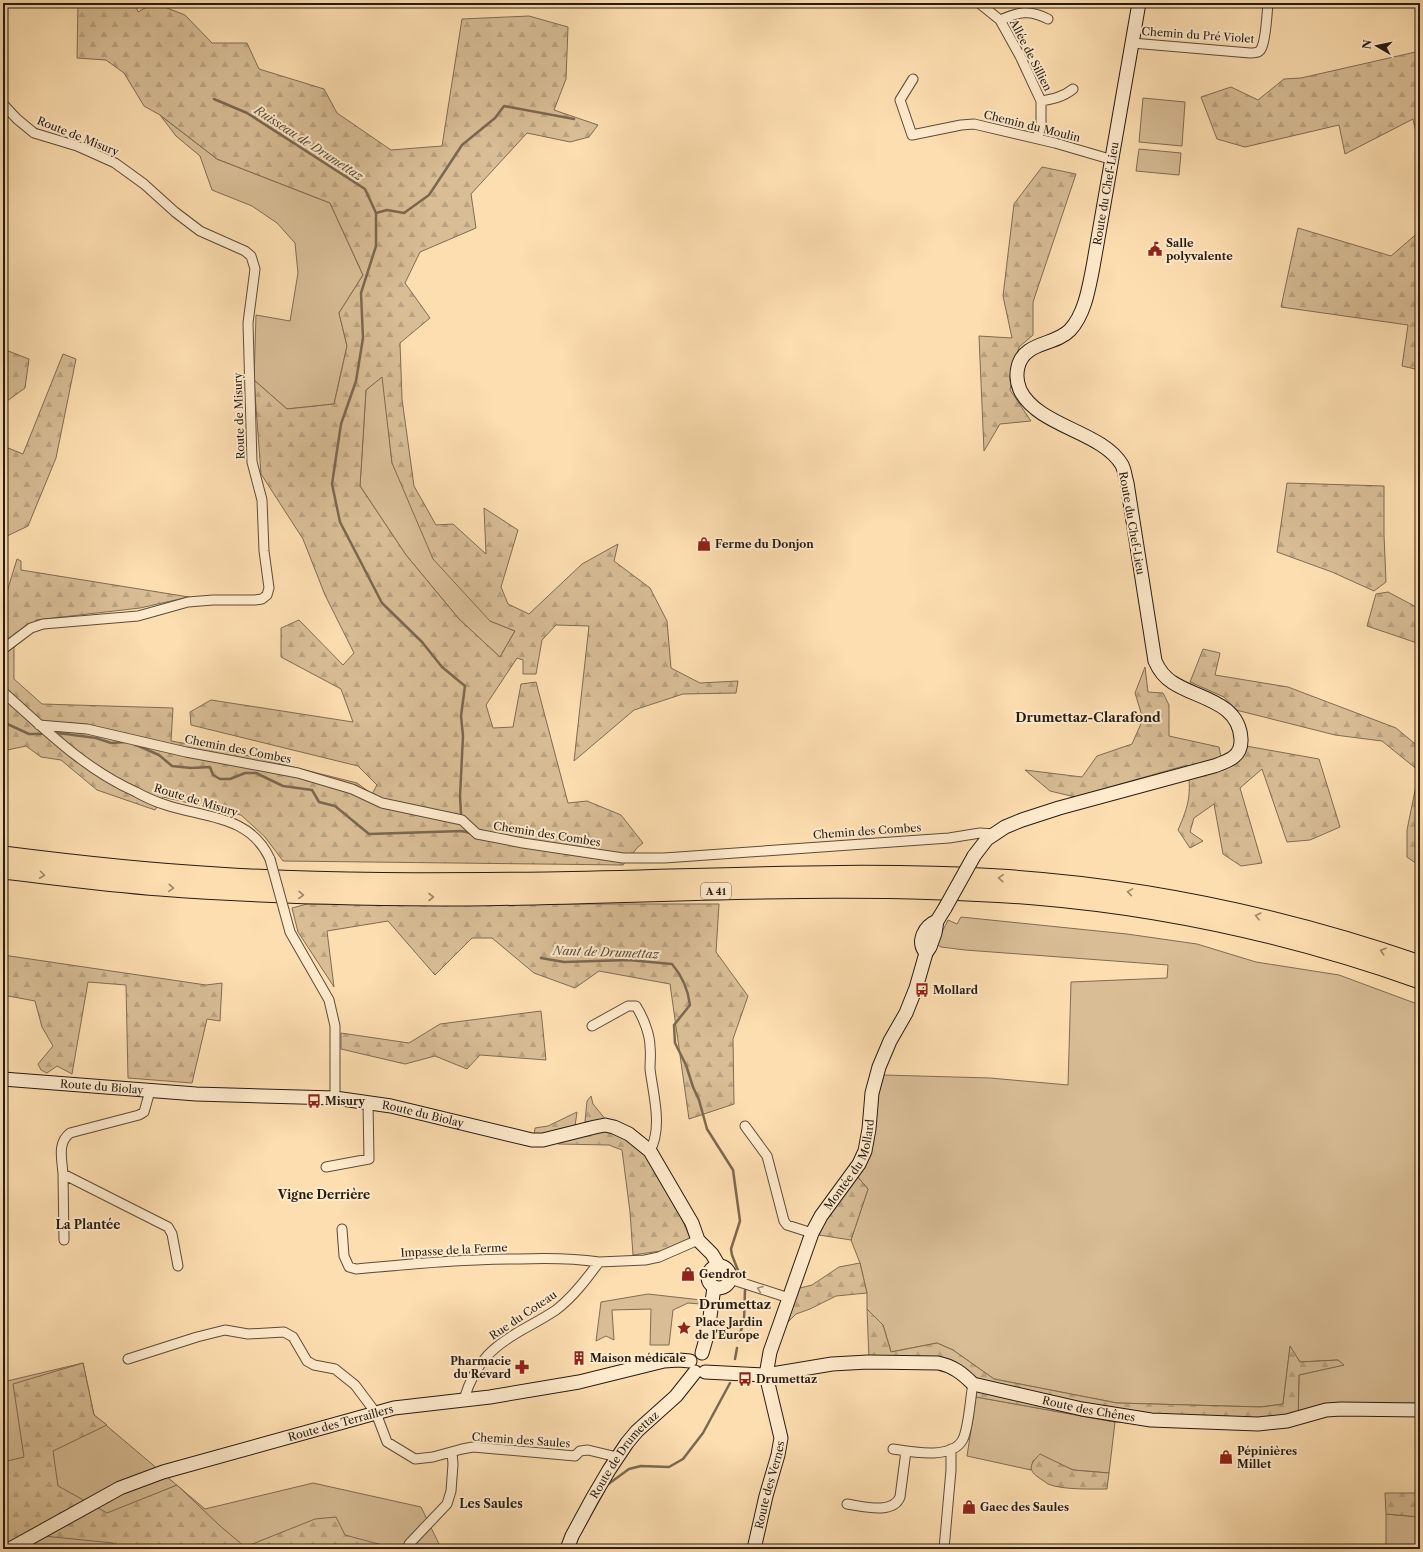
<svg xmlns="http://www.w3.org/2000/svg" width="1423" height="1552" font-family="'Libre Caslon Text',serif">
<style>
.grass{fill:#d8bd95;stroke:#7f6c53}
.forest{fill:url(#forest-firs);stroke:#7f6c53;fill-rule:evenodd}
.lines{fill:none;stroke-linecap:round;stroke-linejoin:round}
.stream{stroke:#7b6850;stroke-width:2.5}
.street-casing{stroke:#5c4c39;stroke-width:11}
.secondary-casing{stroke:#261b11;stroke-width:15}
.highway-casing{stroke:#261b11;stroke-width:19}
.street{stroke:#feeacc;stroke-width:9}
.secondary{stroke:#feeacc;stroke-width:13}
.highway{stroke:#fddeb0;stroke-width:17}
.street-bridge-casing{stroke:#5c4c39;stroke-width:11;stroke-linecap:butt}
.secondary-bridge-casing{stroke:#261b11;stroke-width:15;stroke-linecap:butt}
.street-bridge{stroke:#feeacc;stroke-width:9}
.secondary-bridge{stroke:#feeacc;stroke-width:13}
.oneway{stroke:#9c8668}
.oneway2{stroke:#9d8d78}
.labels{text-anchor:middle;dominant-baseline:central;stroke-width:4;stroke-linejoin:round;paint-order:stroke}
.shield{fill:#feeacc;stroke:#675949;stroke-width:1}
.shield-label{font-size:10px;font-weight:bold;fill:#261b11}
.street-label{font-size:11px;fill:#261b11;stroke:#feeacc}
.poi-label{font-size:11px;font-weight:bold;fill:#261b11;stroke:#feeacc;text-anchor:start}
.water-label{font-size:12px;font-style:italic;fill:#5f4f3b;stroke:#feeacc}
.neighbourhood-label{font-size:12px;font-weight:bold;fill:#261b11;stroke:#feeacc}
.quarter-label{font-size:13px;font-weight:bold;fill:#261b11;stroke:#feeacc}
</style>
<defs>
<pattern id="forest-firs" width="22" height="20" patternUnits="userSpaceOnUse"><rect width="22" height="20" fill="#d8bd95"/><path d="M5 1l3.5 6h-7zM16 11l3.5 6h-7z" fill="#b9a27f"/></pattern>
</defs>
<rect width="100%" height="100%" fill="#fddeb0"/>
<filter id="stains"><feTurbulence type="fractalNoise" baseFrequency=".005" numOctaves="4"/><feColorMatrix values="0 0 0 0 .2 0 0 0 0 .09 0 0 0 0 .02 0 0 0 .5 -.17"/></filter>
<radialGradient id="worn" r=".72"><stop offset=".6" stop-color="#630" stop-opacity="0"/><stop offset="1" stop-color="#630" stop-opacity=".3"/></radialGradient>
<path class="grass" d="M1143 98 1185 102 1182 146 1139 142Z
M160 115 217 159 330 203 363 275 339 313 347 346 334 404 287 409 254 380 256 315 290 321 298 273 295 243 277 223 252 206 212 190 200 156 176 136Z
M1139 149 1181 153 1179 175 1136 171Z
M383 376 392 463 490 621 515 631 500 657 459 619 406 555 360 486 366 390Z
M961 917 1127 934 1197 944 1256 962 1339 975 1420 1005V1415L1327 1414 1298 1422 1299 1375 1343 1365 1338 1360 1300 1362 1290 1347 1283 1404 1261 1407 1117 1403 994 1379 953 1350 937 1343 891 1352 883 1325 867 1309V1293L860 1263 851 1240 868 1189 856 1175 884 1075 990 1078 1068 1085 1071 982 1167 978 1168 965 965 950 941 947 936 944 948 920 957 924Z
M648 1294 701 1300 700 1304 688 1303 673 1310 669 1345H650L651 1309 612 1310 614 1340 606 1336 596 1341 601 1302Z
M83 1363 94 1415 205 1509 313 1483 421 1507 440 1546 438 1549H3V1382Z
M976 1397 1115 1422 1109 1473 1073 1470 1040 1455 1033 1461 1031 1470 967 1456Z
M1386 1514 1420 1517V1549H1386Z"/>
<path class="forest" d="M78 3H135L138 12 154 3 185 15 212 43H247L259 69 324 89 337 113 391 150 442 146 462 19 529 16 568 27 566 79 554 110 598 125 589 137 570 142 527 133 471 194 476 228 420 252 405 283 430 318 400 343 402 399 414 486 436 525 453 524 486 554 484 508 518 530 501 587 508 604 529 614 582 564 618 544 614 561 650 588 667 621 671 668 700 683 738 681 736 693 683 694 634 710 574 761 589 626 556 625 542 640 536 674H523V660L517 658 486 705 493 728 513 727 521 684 536 682 568 803 587 801 621 815 643 843 638 847 623 865 283 861 265 837 241 815 163 797 155 810 97 790 61 760 41 757 26 746 3 751V605L17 559 21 561V570L189 597 140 608 36 620 14 648V679L42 704 173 708 171 741 233 752 357 783 372 794 377 785 358 766 191 725 190 712 211 700 353 722 341 689 281 657V628L299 620 343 665 354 653 325 595 303 539 261 474 254 380 287 409 334 404 347 346 339 313 363 275 330 203 217 159 160 115 144 106 124 73 106 60 77 58ZM382 377 392 463 433 559 490 621 515 631 500 657 459 619 406 555 360 486 366 390Z
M1420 51V151L1413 119 1345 154 1339 125 1245 147 1217 139 1201 97 1231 87 1258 100 1284 79 1301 78Z
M1042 167 1076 174 1033 302V335L1019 347 1010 390 1031 421 1000 424 984 451 979 336 1012 338 1003 296 1014 204Z
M1298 228 1391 256 1420 231V370L1402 366 1408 325 1281 307Z
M3 349 29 359 25 388 7 401 3 416Z
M63 354 76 359 56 458 28 526 7 536H3V446L23 454Z
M1287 483 1384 486V535L1386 582 1374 591 1332 572 1277 552Z
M1388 592 1420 609V644L1367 626 1376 594Z
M1203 649 1220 653 1215 675 1288 687 1396 728 1420 748V866L1407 857V830L1419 771 1382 741 1335 735 1236 710 1224 697 1190 682Z
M1145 667 1148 692 1163 693 1169 705V736L1219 747 1221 757 1246 746 1319 759 1340 827 1310 840 1287 842 1262 769 1240 788 1262 863 1241 866 1223 854 1214 804 1194 818 1190 832 1203 841 1190 848 1178 830C1189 805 1192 793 1187 765L1075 797 1050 791 1025 770 1082 777 1097 756 1132 744 1143 719 1135 693Z
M307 904H719L716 952 748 996 733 1039 734 1104 689 1119 670 984 599 971 575 988 534 973 492 938H472L435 975 388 921 327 931 334 987 298 932 292 908Z
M3 955 206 985 222 983 220 1021 207 1019 192 1083 128 1078 126 985 88 982 72 1074 57 1066 47 1073 41 1070 38 1064 53 1046 42 1027 35 1001 3 995Z
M541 1011 546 1060 480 1055 467 1069 435 1056 405 1064 341 1049V1033L409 1043 440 1024Z
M591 1096 593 1104 606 1120 585 1122 587 1101Z
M577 1112 575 1126 534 1136 535 1128 548 1126Z
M600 1129 613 1131 629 1140 648 1156 682 1219 690 1238 661 1251 633 1255 630 1212 622 1150 609 1145 558 1144 557 1139Z
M856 1175 868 1189 851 1240 819 1235 821 1226Z
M860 1263 867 1293 836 1296 810 1309 796 1314 787 1323 796 1289 812 1285 839 1267Z
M867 1309 883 1325 891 1352 937 1343 953 1350 994 1379 1117 1403 1261 1407 1283 1404 1290 1346 1300 1362 1338 1360 1344 1365 1299 1375 1298 1422 1228 1429 1115 1422 976 1397 978 1380 952 1362 869 1359Z
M83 1363 94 1415 107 1425 53 1451 58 1486 107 1513 177 1485 219 1525 245 1547 315 1519 336 1517 345 1535 397 1549H113V1543L24 1534 3 1545V1462L24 1457 13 1384Z
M1040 1454 1073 1470 1109 1473 1107 1489C1092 1489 1062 1490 1048 1484 1045 1482 1041 1479 1038 1477 1026 1469 1032 1462 1040 1454Z
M1385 1493H1420V1517L1386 1514Z"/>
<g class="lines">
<path class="stream" d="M214 99 247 113 365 189 376 213V246L361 293 363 338 356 381 341 424 332 484 340 522 382 603 422 642 442 667 465 686 461 716 463 736 460 796 461 814
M376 213 387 210 404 213 429 195 462 145 495 118 504 106 574 119
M3 722 29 734H41
M58 733 96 738 111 743 126 742
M134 744 159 755 172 766 191 768 210 767 213 775 220 779H230L245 773H256L283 786 312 790 319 802 335 806 369 834 462 831 470 833
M541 958 564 962 628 960 672 964C683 977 688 989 690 1005L674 1025 675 1043 686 1065 693 1087 699 1100 707 1129 733 1170 740 1221 731 1249 732 1255 739 1273
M738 1340 744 1321 745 1290
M735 1359 737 1348
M607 1485 629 1469 641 1466 669 1467 683 1459 703 1433 730 1383
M581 1532 604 1491"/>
<defs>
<path id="street" d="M979 3 1000 20 1020 56 1041 101V123L1038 139
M1000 20C1019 12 1029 9 1048 19
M1132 43 1250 53C1254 53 1259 53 1261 49 1266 41 1267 13 1268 3
M913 79 900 100 912 135 961 125 974 124 1055 143 1113 160
M1041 101C1053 99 1063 97 1073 89
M3 104 17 119 34 133 77 146 115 163 144 184 175 212 200 231 245 251 251 256 255 269 248 323 252 462 262 500 264 551 269 588 267 595 262 599 255 600H213L188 602 138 616 43 624 31 628 3 649
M3 692C45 729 84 769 136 792 145 797 156 802 166 805 205 818 250 815 270 859
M39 725 87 729 186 752 298 773 352 789 382 803 462 820 477 834 523 843 623 858H664L949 838 980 833 995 834
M284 910 290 932 329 1000 335 1026V1098
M592 1026 628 1006H636C643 1017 650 1034 650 1047 651 1054 650 1061 650 1069 653 1094 663 1127 650 1151
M150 1091 144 1112 139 1115 70 1133C57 1143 62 1159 63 1174L168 1227 172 1234 178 1266
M745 1126 767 1156 784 1221 787 1225 812 1233
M326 1167 369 1159 368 1102
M63 1174 64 1240
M342 1229 344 1256 349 1267 356 1269C411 1264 465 1259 520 1259 547 1258 572 1258 599 1262
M730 1279 789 1298
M128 1359 197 1337 225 1330 248 1334 284 1332 293 1337 307 1361 314 1365 335 1369 355 1385 376 1413 387 1442 415 1459 433 1457 462 1449 473 1447 575 1456 580 1451 588 1450 617 1457
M464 1399C476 1360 494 1345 529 1326 538 1321 547 1316 556 1310 573 1297 586 1280 599 1262L645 1260 659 1257 698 1240
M893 1449C912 1452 953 1460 963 1439 969 1426 970 1399 973 1384
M847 1504C862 1506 893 1515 900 1497L906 1451
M409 1544 447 1504 451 1491 453 1464 452 1452
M944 1549 951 1470V1449"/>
<g id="secondary">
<path id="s1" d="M974 856 987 839 1005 827 1022 820 1059 808 1214 766C1228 761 1242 757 1241 739 1239 701 1197 699 1172 682 1164 677 1159 670 1155 661L1127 483C1125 477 1125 471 1122 465 1102 431 1038 427 1020 390 1017 383 1016 375 1018 367 1024 341 1055 346 1070 330 1085 314 1089 287 1093 267L1139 3"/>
<path d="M926 953C916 941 925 926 937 921"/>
<path id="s2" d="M3 1079 196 1094 335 1098 391 1106 532 1140H543L595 1127 605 1125 614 1127 629 1134 650 1151 692 1223 698 1240 712 1254 719 1266"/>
<circle cx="719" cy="1277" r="11"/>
<path d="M702 1353 708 1332 714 1287"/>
<path id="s3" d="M705 1372 766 1375 832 1364 868 1362 938 1363C953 1366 962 1373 973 1384L1082 1409 1151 1420 1258 1424 1287 1421 1326 1410 1341 1409 1420 1410"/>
<path id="s4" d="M10 1549 120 1488 163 1472 394 1408 490 1397 579 1382 664 1361 679 1360 690 1361"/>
<path id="s5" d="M567 1549 572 1536 592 1499 609 1470 627 1443 637 1431 676 1396 695 1372"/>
<path id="s6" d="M754 1549 766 1496 778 1455 781 1438 766 1375 770 1352 812 1233 821 1216 859 1164 865 1151 869 1129 872 1093 879 1067 890 1041 906 1013 916 988 926 953 930 947 935 933 937 921 945 908"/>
</g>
<path id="highway" d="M3 855C74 864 145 872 217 876 327 883 437 882 547 881 698 879 849 869 999 878 1143 887 1284 917 1420 964
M3 870C55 876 107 883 160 887 262 895 366 897 468 897 657 895 847 881 1035 896 1167 907 1296 936 1420 980"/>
</defs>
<use href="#street" class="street-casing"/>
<use href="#secondary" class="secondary-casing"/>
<use href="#highway" class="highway-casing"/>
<use href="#street" class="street"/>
<use href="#secondary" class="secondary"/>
<use href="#highway" class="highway"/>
<defs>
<path id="street-bridge" d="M270 859 284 910"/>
<path id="secondary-bridge" d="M945 908 974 856"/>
</defs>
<use href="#street-bridge" class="street-bridge-casing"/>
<use href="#secondary-bridge" class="secondary-bridge-casing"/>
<use href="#street-bridge" class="street-bridge"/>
<use href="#secondary-bridge" class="secondary-bridge"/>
</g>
<defs><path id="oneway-chevron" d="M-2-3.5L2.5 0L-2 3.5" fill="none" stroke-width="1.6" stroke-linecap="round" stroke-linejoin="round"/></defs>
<g class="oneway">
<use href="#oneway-chevron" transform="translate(42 875) rotate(7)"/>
<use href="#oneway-chevron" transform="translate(1001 878) rotate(-176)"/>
<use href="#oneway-chevron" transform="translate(171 888) rotate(4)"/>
<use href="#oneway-chevron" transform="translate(1130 892) rotate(-171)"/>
<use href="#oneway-chevron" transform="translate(301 895) rotate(2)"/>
<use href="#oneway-chevron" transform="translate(431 897)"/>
<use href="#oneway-chevron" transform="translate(1258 916) rotate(-166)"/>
<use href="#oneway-chevron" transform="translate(1383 951) rotate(-162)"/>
</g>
<use class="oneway2" href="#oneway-chevron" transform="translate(760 1289) rotate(-159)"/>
<defs>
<symbol id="civic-bare" viewBox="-9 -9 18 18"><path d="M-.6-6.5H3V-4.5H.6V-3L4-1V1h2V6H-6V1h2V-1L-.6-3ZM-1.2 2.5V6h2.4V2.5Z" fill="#8f2418" stroke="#feeacc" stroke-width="2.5" paint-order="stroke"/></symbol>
<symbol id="shop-bare" viewBox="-9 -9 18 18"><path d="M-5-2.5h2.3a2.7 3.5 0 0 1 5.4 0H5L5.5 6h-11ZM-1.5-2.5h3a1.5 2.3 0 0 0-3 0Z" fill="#8f2418" stroke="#feeacc" stroke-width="2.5" paint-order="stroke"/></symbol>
<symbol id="bus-bare" viewBox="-9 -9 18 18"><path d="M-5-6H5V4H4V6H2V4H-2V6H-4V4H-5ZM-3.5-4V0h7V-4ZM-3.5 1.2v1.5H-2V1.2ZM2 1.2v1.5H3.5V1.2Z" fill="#8f2418" stroke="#feeacc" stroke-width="2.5" paint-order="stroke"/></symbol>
<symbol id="sight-bare" viewBox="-9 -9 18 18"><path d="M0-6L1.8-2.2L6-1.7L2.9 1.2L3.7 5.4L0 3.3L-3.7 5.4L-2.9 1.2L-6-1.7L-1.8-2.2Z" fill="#8f2418" stroke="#feeacc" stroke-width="2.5" paint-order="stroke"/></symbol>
<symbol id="building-bare" viewBox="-9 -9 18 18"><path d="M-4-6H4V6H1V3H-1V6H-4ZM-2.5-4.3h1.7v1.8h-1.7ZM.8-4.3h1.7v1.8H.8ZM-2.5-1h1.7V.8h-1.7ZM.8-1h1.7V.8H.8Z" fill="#8f2418" stroke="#feeacc" stroke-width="2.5" paint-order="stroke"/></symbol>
<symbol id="pharmacy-bare" viewBox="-9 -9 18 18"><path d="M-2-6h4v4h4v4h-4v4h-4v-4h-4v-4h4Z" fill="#8f2418" stroke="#feeacc" stroke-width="2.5" paint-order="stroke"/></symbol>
</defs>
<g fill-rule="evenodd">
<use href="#civic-bare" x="1145" y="239" width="20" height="20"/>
<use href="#shop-bare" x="694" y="534" width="20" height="20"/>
<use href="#bus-bare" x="912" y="980" width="20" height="20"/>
<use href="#bus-bare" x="304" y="1091" width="20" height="20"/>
<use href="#shop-bare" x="678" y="1264" width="20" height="20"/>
<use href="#sight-bare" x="674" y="1318" width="20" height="20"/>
<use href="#building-bare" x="569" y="1348" width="20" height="20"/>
<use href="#pharmacy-bare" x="512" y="1357" width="20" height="20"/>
<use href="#bus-bare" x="735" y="1369" width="20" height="20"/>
<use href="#shop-bare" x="1216" y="1447" width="20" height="20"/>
<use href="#shop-bare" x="959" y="1497" width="20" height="20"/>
</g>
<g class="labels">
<rect class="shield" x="701" y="883" width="30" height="16" rx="3"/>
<g class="shield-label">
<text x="716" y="891">A 41</text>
</g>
<g class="street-label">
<text transform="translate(1198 35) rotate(4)">Chemin du Pré Violet</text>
<text transform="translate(1031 55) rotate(63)">Allée de Sillien</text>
<text transform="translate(1032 126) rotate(14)">Chemin du Moulin</text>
<text transform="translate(78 136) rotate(22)">Route de Misury</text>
<text stroke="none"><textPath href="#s1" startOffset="985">Route du Chef-Lieu</textPath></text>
<text transform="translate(239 416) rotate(-92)">Route de Misury</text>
<text transform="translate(1132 523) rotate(80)">Route du Chef-Lieu</text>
<text transform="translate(238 749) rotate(11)">Chemin des Combes</text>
<text transform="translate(196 800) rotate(17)">Route de Misury</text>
<text transform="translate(867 831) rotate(-4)">Chemin des Combes</text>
<text transform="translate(547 834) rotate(9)">Chemin des Combes</text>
<text stroke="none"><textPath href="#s2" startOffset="99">Route du Biolay</textPath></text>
<text stroke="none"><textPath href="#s2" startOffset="422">Route du Biolay</textPath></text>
<text stroke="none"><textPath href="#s6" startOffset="408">Montée du Mollard</textPath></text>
<text transform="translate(454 1250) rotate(-3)">Impasse de la Ferme</text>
<text transform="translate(523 1315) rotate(-34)">Rue du Coteau</text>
<text stroke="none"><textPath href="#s3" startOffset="394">Route des Chênes</textPath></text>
<text stroke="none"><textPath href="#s4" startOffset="356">Route des Terraillers</textPath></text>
<text transform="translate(521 1440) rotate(4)">Chemin des Saules</text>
<text stroke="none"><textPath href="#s5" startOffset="111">Route de Drumettaz</textPath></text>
<text stroke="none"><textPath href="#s6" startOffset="66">Route des Vernes</textPath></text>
</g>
<g class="poi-label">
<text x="1166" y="243">Salle<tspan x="1166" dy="13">polyvalente</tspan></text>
<text x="715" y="544">Ferme du Donjon</text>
<text x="933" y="990">Mollard</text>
<text x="325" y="1101">Misury</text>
<text x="699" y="1274">Gendrot</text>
<text x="695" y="1322">Place Jardin<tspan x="695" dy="13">de l'Europe</tspan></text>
<text x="590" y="1358">Maison médicale</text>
<text x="511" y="1361" text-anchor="end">Pharmacie<tspan x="511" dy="13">du Revard</tspan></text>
<text x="756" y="1379">Drumettaz</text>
<text x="1237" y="1451">Pépinières<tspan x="1237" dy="13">Millet</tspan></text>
<text x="980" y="1507">Gaec des Saules</text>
</g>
<g class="water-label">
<text transform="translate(309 143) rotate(33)">Ruisseau de Drumettaz</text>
<text transform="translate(606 952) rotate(2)">Nant de Drumettaz</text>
</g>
<g class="neighbourhood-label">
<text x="324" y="1194">Vigne Derrière</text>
<text x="88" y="1224">La Plantée</text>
<text x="491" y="1503">Les Saules</text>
</g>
<g class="quarter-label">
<text x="1088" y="717">Drumettaz-Clarafond</text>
<text x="735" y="1304">Drumettaz</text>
</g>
</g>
<rect width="1423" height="1552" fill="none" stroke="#fddeb0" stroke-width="16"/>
<rect x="4" y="4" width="1415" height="1544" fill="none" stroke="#261b11" stroke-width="2"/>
<rect x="8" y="8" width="1407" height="1536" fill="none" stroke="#261b11"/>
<g transform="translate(1377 46) rotate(279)" stroke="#feeacc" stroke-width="3" paint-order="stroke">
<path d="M0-3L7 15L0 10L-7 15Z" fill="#261b11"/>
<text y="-6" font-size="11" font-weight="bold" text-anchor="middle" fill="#261b11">N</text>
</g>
<rect width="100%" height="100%" filter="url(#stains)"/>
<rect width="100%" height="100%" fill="url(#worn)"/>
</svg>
